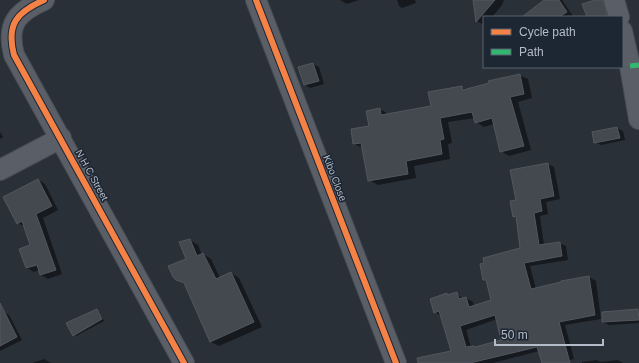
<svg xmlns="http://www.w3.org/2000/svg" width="639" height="363" font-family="Helvetica,sans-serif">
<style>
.shadow{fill:#0007;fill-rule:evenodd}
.building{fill:#444950;stroke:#52575f;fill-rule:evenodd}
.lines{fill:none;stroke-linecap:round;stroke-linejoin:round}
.minor-casing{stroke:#484c53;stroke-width:22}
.minor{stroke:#5a5e66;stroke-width:20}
.quiet{stroke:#33b770;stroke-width:5;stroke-dasharray:10 5;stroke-linecap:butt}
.cycleway-casing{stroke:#1d2633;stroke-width:8}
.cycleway{stroke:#f48246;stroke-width:6}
.labels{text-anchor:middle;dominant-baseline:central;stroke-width:3;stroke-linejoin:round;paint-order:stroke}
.street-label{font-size:10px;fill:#b4bcc9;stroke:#1d2633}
</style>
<rect width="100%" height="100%" fill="#2a3038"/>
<path class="shadow" d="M340 0H359L347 4Z
M397 0H415L416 3 402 8 399 6Z
M474 0H504L502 5 492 17H484V25L477 21Z
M546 0H562L573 16 524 17Z
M598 0H605L612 17H588Z
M313 64 319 67 324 84 310 88 305 85Z
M519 75 528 79 532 98 518 102 531 150 509 156 501 151 494 124 484 127 476 122 475 118 448 122 452 143 448 144 450 159 414 166 416 178 378 185 369 180 363 148 354 144 370 127 380 109 388 114 432 107 462 87 467 90Z
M617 128 623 131 625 140 601 145 595 142 593 132Z
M0 132 3 137 0 139Z
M547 164 554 167 560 199 546 202 548 214 540 216 544 245 560 243 566 246 568 260 530 266 536 289 562 283V281L589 277 596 281 601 319 565 325 574 359 559 363H543L539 351 493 363H439L452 351 441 316 435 312 447 294 449 296 456 293 463 299 466 298 473 302 474 306 492 300 488 282 484 280 521 248 517 218 514 216 517 201ZM497 319 502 341 476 348 471 347 466 330Z
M38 180 45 184 58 210 43 218 62 274 48 279 41 275 40 270 34 272 27 268 32 245 25 227 18 223Z
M190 240 198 245 202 255 203 254 211 259 220 278 231 273 239 278 262 327 219 346 211 342 185 285 177 279 187 260Z
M97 310 99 312 104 321 76 336 74 335Z
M638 310H639V323L609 325 603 322Z
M4 312 9 315 22 340 0 351V314Z
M44 359 51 363H32Z
M597 360 601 362 618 360 623 363H582V362Z"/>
<path class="building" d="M473 0H495L476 22Z
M544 0H559L567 12 559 17H522Z
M595 0H603L607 17H587L582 4Z
M313 63 319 81 304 85 298 67Z
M520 74 524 94 510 97 524 146 500 152 492 118 475 123 472 112 440 118 444 139 440 140 442 154 406 161 408 174 368 181 361 143 353 144 351 129 369 126 366 111 380 108 381 115 431 106 428 92 462 86 463 90 489 83 488 81Z
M617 127 620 138 594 143 592 132Z
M548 163 554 196 540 199 542 211 534 213 539 245 560 242 562 256 524 263 531 289 561 282V281L589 276 595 315 559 322 570 363H542L537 347 470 363H418L417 358 451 351 439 311 434 313 430 299 447 293V295L457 292 459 299 466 297 469 307 491 300 486 280H483L480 264 484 263 483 258 520 248 516 216 513 217 510 201 516 200 510 170ZM495 315 501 340 475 347 474 346 466 347 460 326Z
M38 179 52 206 36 214 56 270 40 275 37 265 26 268 19 249 30 245 22 221 17 224 3 197Z
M190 239 197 256 203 253 216 279 231 272 254 322 210 342 184 283 176 280 173 277 168 266 186 259 179 242Z
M0 303 17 337 0 346Z
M97 309 102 319 73 336 66 323Z
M638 309 639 320 602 322V312Z"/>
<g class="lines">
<defs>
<path id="minor" d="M44 0C17 12 6 24 14 55L184 363
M256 0 396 363
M614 0 619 17
M622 31 630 66 639 119
M0 170 61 138"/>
</defs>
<use href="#minor" class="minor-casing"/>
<use href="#minor" class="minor"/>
<path class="quiet" d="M630 66 639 65"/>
<defs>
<path id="cycleway" d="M44 0C17 12 6 24 14 55L184 363
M256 0 396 363"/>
</defs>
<use href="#cycleway" class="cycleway-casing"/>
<use href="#cycleway" class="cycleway"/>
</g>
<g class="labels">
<g class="street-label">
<text transform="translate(92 175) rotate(61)">N H C Street</text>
<text transform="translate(335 178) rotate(69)">Kibo Close</text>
</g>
</g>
<rect x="483" y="16" width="140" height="52" fill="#1d2633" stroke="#59626f"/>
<rect x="491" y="29" width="20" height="6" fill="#f48246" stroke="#59626f"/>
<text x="519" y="36" font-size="12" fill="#b4bcc9">Cycle path</text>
<rect x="491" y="49" width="20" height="6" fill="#33b770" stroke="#59626f"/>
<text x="519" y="56" font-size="12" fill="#b4bcc9">Path</text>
<path d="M495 339v6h108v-6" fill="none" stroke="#b4bcc9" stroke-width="2"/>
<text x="501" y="339" font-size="12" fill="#b4bcc9" stroke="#1d2633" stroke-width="3" paint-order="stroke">50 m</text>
</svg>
